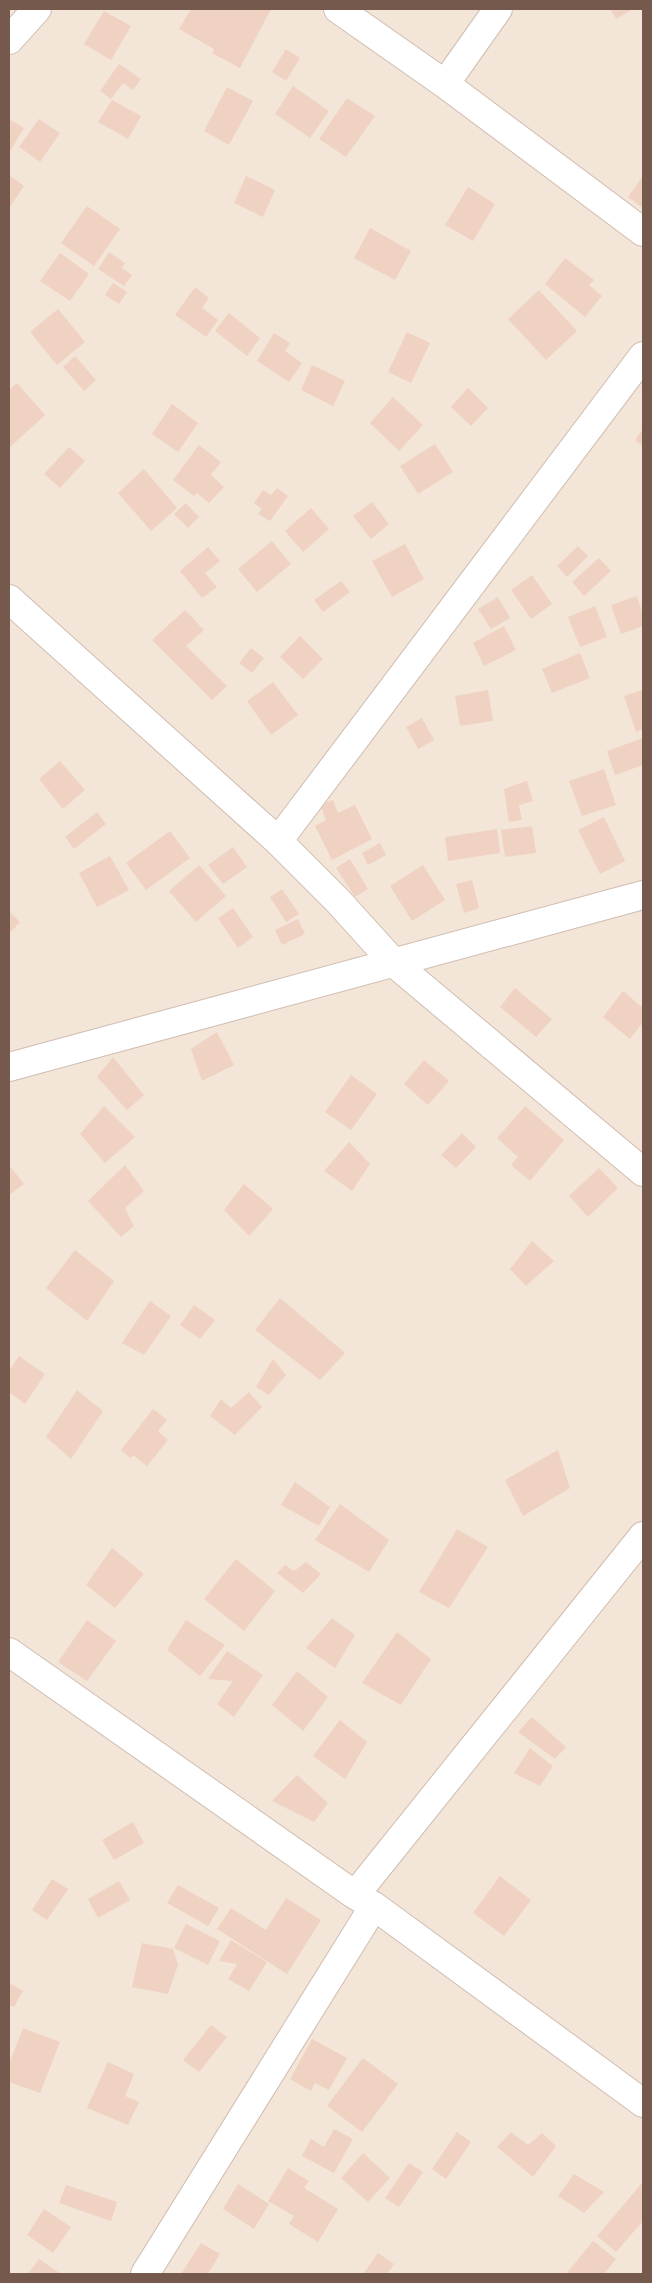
<svg xmlns="http://www.w3.org/2000/svg" width="652" height="2283" font-family="Cabin,sans-serif">
<style>
.residential{fill:#f3e5d7}
.building{fill:#f0d2c2}
.lines{fill:none;stroke-linecap:round;stroke-linejoin:round}
.street-casing{stroke:#cfbdb1;stroke-width:30}
.street{stroke:#fff;stroke-width:28}
</style>
<rect width="100%" height="100%" fill="#fcf3e9"/>
<path class="residential" d="M9 9H643V2274H9Z"/>
<path class="building" d="M191 9H271L240 68 212 53 214 49 179 29Z
M610 9H633L616 19Z
M104 11 131 26 111 60 84 44Z
M286 49 300 58 286 81 272 72Z
M119 64 141 79 133 90 123 83 111 99 100 91Z
M293 86 329 111 310 138 275 114Z
M227 87 253 101 229 145 204 131Z
M347 98 375 116 346 157 319 139Z
M112 100 141 116 128 139 98 122Z
M9 119 24 128 9 153Z
M39 119 60 133 40 162 19 147Z
M9 175 24 186 9 208Z
M246 176 275 190 263 217 234 203Z
M643 176V208L628 197Z
M468 187 495 204 473 241 445 225Z
M87 206 120 229 94 266 61 243Z
M370 228 411 251 395 280 354 258Z
M109 252 125 263 122 268 132 275 124 286 98 269Z
M60 253 89 274 70 301 40 281Z
M565 258 594 280 589 285 602 296 585 317 545 284Z
M113 283 127 292 119 304 105 295Z
M195 287 209 298 202 308 218 320 206 337 175 315Z
M539 290 577 331 546 360 508 319Z
M58 309 85 342 57 365 30 332Z
M229 313 260 338 247 356 215 331Z
M407 332 430 343 411 383 388 372Z
M274 333 290 343 285 351 302 363 289 382 257 361Z
M75 356 96 380 84 391 63 367Z
M312 365 345 381 333 406 301 390Z
M17 383 45 415 9 448V390Z
M468 388 488 408 471 426 451 407Z
M393 397 423 425 399 451 370 423Z
M172 404 198 423 178 452 152 434Z
M643 429V446L635 440Z
M435 444 453 472 418 494 400 466Z
M199 445 221 462 211 475 224 487 209 503 197 493 194 496 173 480Z
M69 447 85 461 60 488 44 474Z
M144 469 177 508 151 531 118 493Z
M277 488 288 496 270 521 258 514 262 509 254 503 263 490 271 495Z
M372 502 389 524 371 539 353 516Z
M186 503 199 517 188 528 174 514Z
M311 508 329 529 303 552 285 531Z
M272 541 291 564 257 592 238 569Z
M405 544 424 579 392 597 372 561Z
M578 546 588 556 567 577 557 566Z
M208 547 220 561 205 573 217 587 202 598 180 571Z
M599 558 611 571 584 596 572 582Z
M532 575 552 604 531 619 511 590Z
M341 581 350 592 323 612 314 600Z
M637 596 643 615V626L621 634 611 605Z
M498 597 510 618 491 629 478 609Z
M595 606 607 637 580 647 568 617Z
M185 610 204 630 186 646 227 686 212 700 152 640Z
M504 626 516 650 484 666 473 643Z
M300 636 323 659 303 679 280 657Z
M251 648 264 658 252 673 239 663Z
M580 653 590 678 552 693 542 669Z
M273 682 298 715 271 735 247 701Z
M488 690 493 721 460 726 455 696Z
M643 690V729L636 732 624 696Z
M422 718 434 740 418 749 406 727Z
M643 738V765L615 775 607 751Z
M60 761 85 790 63 809 39 779Z
M604 769 616 805 582 816 569 781Z
M527 781 533 801 519 805 522 820 509 822 504 789Z
M333 800 338 813 355 805 372 839 332 860 315 826 326 820 320 805Z
M97 812 106 824 74 849 65 837Z
M604 817 625 861 600 874 578 830Z
M532 826 536 853 505 857 501 830Z
M497 829 500 853 448 861 445 837Z
M170 831 190 858 146 890 126 863Z
M380 843 386 855 368 865 362 853Z
M233 847 247 867 223 884 208 865Z
M110 856 129 890 97 907 79 873Z
M350 859 368 889 355 897 336 868Z
M199 865 226 896 196 922 169 891Z
M423 865 445 900 412 921 390 886Z
M472 880 479 908 464 913 456 884Z
M282 889 299 914 286 922 270 897Z
M233 908 253 937 238 948 218 918Z
M9 911 20 922 9 934Z
M298 919 305 934 282 945 275 930Z
M515 988 552 1019 536 1037 500 1007Z
M623 991 643 1008V1022L630 1039 603 1017Z
M217 1032 234 1065 202 1081 191 1049Z
M113 1057 144 1095 127 1110 97 1077Z
M424 1060 449 1081 428 1105 404 1084Z
M351 1075 377 1094 351 1130 325 1112Z
M104 1106 135 1137 105 1163 80 1134Z
M525 1106 564 1140 530 1181 511 1165 518 1157 497 1138Z
M462 1133 476 1147 456 1168 441 1155Z
M349 1142 370 1164 352 1191 324 1171Z
M9 1165 24 1184 9 1195Z
M125 1165 144 1191 125 1208 134 1226 121 1237 88 1201Z
M599 1168 618 1188 588 1217 569 1196Z
M244 1184 273 1209 249 1236 224 1210Z
M532 1241 554 1261 526 1286 510 1269Z
M75 1250 114 1281 87 1321 46 1288Z
M280 1298 345 1353 320 1380 255 1330Z
M150 1301 171 1316 144 1355 122 1343Z
M194 1305 215 1320 200 1339 180 1325Z
M19 1356 45 1374 25 1404 9 1392V1371Z
M273 1359 286 1375 269 1395 256 1387Z
M77 1390 103 1411 71 1459 46 1437Z
M249 1392 262 1407 235 1435 210 1416 221 1399 231 1408Z
M153 1409 167 1420 158 1431 168 1440 147 1466 133 1455 130 1458 121 1450Z
M558 1450 570 1488 523 1516 505 1480Z
M295 1482 330 1507 319 1526 281 1505Z
M340 1504 389 1540 369 1572 315 1540Z
M457 1529 488 1547 449 1608 419 1592Z
M112 1548 144 1574 115 1608 86 1585Z
M236 1559 275 1591 244 1631 204 1599Z
M306 1562 321 1574 303 1593 277 1573 285 1565 294 1571Z
M332 1618 355 1635 335 1668 306 1648Z
M87 1620 116 1641 87 1681 58 1662Z
M186 1620 225 1645 200 1676 167 1650Z
M397 1632 431 1659 401 1705 362 1683Z
M227 1651 263 1675 234 1717 217 1704 233 1681 208 1679Z
M297 1671 328 1697 303 1731 272 1705Z
M532 1717 566 1747 555 1759 518 1732Z
M340 1720 367 1742 345 1779 313 1756Z
M530 1748 553 1766 540 1786 514 1773Z
M297 1775 328 1803 314 1822 272 1801Z
M133 1822 144 1843 114 1860 102 1840Z
M500 1876 531 1900 504 1936 473 1913Z
M52 1879 68 1889 47 1920 32 1910Z
M119 1881 130 1900 98 1918 88 1899Z
M178 1885 219 1908 208 1926 167 1903Z
M286 1898 321 1920 287 1974 217 1929 231 1908 266 1930Z
M186 1924 220 1941 208 1965 174 1948Z
M231 1940 267 1962 249 1991 228 1979 237 1964 219 1961Z
M142 1943 173 1949 178 1965 168 1994 132 1987Z
M9 1983 23 1991 14 2007 9 2005Z
M211 2025 227 2037 199 2072 183 2060Z
M23 2028 60 2042 40 2093 9 2082V2064Z
M312 2039 347 2058 329 2090 315 2083 311 2091 290 2079Z
M363 2058 398 2084 362 2132 327 2106Z
M108 2062 134 2074 125 2096 139 2102 128 2125 87 2108Z
M334 2129 353 2139 334 2173 302 2156 311 2139 324 2147Z
M457 2132 471 2142 446 2179 432 2169Z
M511 2132 528 2145 542 2133 556 2146 533 2177 497 2147Z
M363 2153 390 2178 368 2202 341 2178Z
M409 2163 423 2172 399 2207 385 2198Z
M288 2168 309 2181 304 2188 338 2209 318 2242 289 2224 294 2216 268 2201Z
M574 2174 604 2192 584 2213 558 2196Z
M643 2182V2221L616 2252 597 2236Z
M238 2184 269 2204 254 2229 223 2209Z
M66 2185 117 2202 111 2221 59 2203Z
M44 2209 71 2227 53 2253 27 2235Z
M593 2241 616 2259 604 2274H566Z
M201 2243 220 2254 208 2274H181Z
M378 2253 394 2264 387 2274H363Z
M39 2259 61 2274H28Z"/>
<g class="lines">
<defs>
<path id="street" d="M338 9 445 84
M498 9 445 84 643 232
M9 40 37 9
M9 599 278 841 338 901 394 963 643 1172
M278 841 643 356
M9 1067 643 895
M9 1652 355 1895 374 1906 643 2103
M355 1895 643 1536
M145 2274 374 1906"/>
</defs>
<use href="#street" class="street-casing"/>
<use href="#street" class="street"/>
</g>
<rect width="652" height="2283" fill="none" stroke="#75594d" stroke-width="20"/>
</svg>
